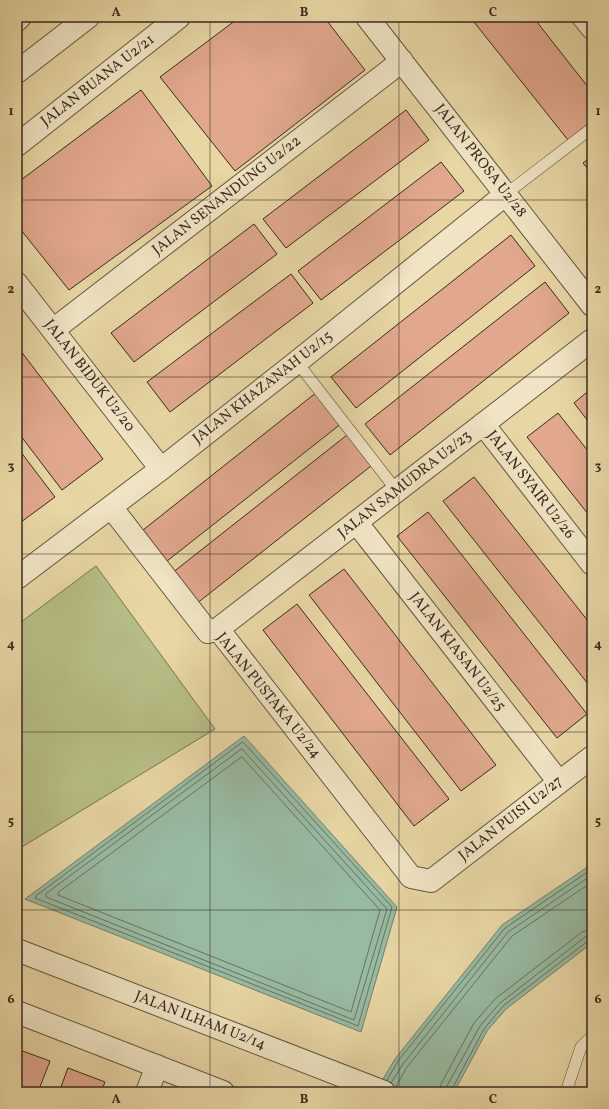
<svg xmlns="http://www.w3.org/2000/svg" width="609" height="1109" font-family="Vollkorn,serif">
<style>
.green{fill:#b7bd86;stroke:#767452}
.water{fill:#98baa2;stroke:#71816d}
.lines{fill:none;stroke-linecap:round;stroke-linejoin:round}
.shore{stroke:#677260;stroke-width:1}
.building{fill:#e1a88d;stroke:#362b1e}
.service-casing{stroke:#625640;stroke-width:12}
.minor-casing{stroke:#625640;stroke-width:24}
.tertiary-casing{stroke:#625640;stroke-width:24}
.service{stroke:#f0e4c4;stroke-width:11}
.minor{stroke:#f0e4c4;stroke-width:22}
.tertiary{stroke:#f0e4c4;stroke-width:22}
.grid{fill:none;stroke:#362b1e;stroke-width:1;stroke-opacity:0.55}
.labels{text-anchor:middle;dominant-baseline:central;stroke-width:3;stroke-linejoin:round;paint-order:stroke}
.street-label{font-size:15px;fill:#362b1e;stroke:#f0e4c4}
.neatline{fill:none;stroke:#362b1e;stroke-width:1.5}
.grid-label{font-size:13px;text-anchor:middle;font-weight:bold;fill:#362b1e}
</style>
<rect width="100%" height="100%" fill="#e8d6a5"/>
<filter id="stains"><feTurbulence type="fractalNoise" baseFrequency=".005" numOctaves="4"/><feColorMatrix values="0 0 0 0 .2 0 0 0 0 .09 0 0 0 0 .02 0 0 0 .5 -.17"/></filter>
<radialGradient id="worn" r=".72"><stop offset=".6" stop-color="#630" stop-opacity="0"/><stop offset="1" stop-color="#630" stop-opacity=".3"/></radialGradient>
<path class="green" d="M96 566 215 729 17 850V625Z"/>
<path class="water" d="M244 736 397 907 361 1032 25 899Z
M592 864V943L506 1009 487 1031 454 1092H378L380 1084 395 1059 502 925Z"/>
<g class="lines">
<path class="shore" d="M243 742 392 907 358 1026 35 898 36 896Z
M242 749 387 909 354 1020 46 897V894Z
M242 757 380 910 351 1012 58 895V893Z
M387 1080 398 1061 505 928 592 869
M391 1083 403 1064 508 932 592 875
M395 1088 407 1067 512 936 592 882
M440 1092 441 1084 474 1023 495 999 582 932 592 929
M446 1092 447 1086 480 1026 500 1003 585 937 592 935
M451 1092 452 1089 484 1029 503 1006 588 941 592 940"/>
</g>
<path class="building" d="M240 17H324L365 70 235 171 160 77Z
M470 17H533L592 92V121L568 140Z
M141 90 212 186 69 290 17 225V183Z
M406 110 429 140 286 248 263 219Z
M592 156V174L583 163Z
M441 162 464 191 321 300 298 271Z
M254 224 277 254 134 362 111 333Z
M511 235 535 266 356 408 331 377Z
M291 274 313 303 170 412 147 382Z
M545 282 569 313 390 455 365 424Z
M17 346 103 459 62 490 17 431Z
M592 388V426L574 403Z
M317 392 342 423 162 565 138 534Z
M558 413 592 456V519L527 437Z
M347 435 371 466 191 608 167 577Z
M17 447 55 497 17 525Z
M474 477 592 626V689L443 501Z
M428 512 587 714 557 738 397 536Z
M344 569 496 765 461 791 309 595Z
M297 604 449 799 414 826 263 630Z
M17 1049 50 1061 38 1092H17Z
M68 1068 105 1082 101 1092H59Z"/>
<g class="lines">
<defs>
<path id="service" d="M506 194 592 128
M297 362 397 491
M566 1092 581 1047 592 1036"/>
<path id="minor" d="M367 17 592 305
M583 17 592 28
M17 20 20 17
M17 145 179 17
M17 284 161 469
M53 330 402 61
M483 424 592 564
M111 507 208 632 218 629 592 340
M356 522 559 782
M17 578 161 469 297 362 506 194
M218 629 411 877 431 881 592 757
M17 1012 223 1092
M147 1092 157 1066"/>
<path id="tertiary" d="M17 72 88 17
M17 950 384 1092"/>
</defs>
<use href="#service" class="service-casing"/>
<use href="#minor" class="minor-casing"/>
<use href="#tertiary" class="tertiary-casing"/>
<use href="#service" class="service"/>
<use href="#minor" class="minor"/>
<use href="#tertiary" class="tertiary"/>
</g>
<path class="grid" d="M210 17V1092M399 17V1092M17 200H592M17 377H592M17 554H592M17 732H592M17 910H592"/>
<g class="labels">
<g class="street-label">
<text transform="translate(98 81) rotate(-38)">JALAN BUANA U2/21</text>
<text transform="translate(480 161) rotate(52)">JALAN PROSA U2/28</text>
<text transform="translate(227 196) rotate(-38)">JALAN SENANDUNG U2/22</text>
<text transform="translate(89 376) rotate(52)">JALAN BIDUK U2/20</text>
<text transform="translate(263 388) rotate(-38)">JALAN KHAZANAH U2/15</text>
<text transform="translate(405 485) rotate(-38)">JALAN SAMUDRA U2/23</text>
<text transform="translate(530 485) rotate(52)">JALAN SYAIR U2/26</text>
<text transform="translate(457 652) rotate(52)">JALAN KIASAN U2/25</text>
<text transform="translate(268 696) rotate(51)">JALAN PUSTAKA U2/24</text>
<text transform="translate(511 819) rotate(-38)">JALAN PUISI U2/27</text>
<text transform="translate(200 1021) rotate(21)">JALAN ILHAM U2/14</text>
</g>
</g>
<rect width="609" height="1109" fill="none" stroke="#e8d6a5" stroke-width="44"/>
<rect x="22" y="22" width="565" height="1065" class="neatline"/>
<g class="grid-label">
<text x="116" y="16">A</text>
<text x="304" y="16">B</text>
<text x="493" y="16">C</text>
<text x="11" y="115">1</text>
<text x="598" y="115">1</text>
<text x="11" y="293">2</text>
<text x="598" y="293">2</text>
<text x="11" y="470">3</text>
<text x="598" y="470">3</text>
<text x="11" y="648">4</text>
<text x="598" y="648">4</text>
<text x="11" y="825">5</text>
<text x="598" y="825">5</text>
<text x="11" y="1003">6</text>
<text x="598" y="1003">6</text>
<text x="116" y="1103">A</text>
<text x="304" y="1103">B</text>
<text x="493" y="1103">C</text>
</g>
<rect width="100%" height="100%" filter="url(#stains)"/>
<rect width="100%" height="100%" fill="url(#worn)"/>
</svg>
